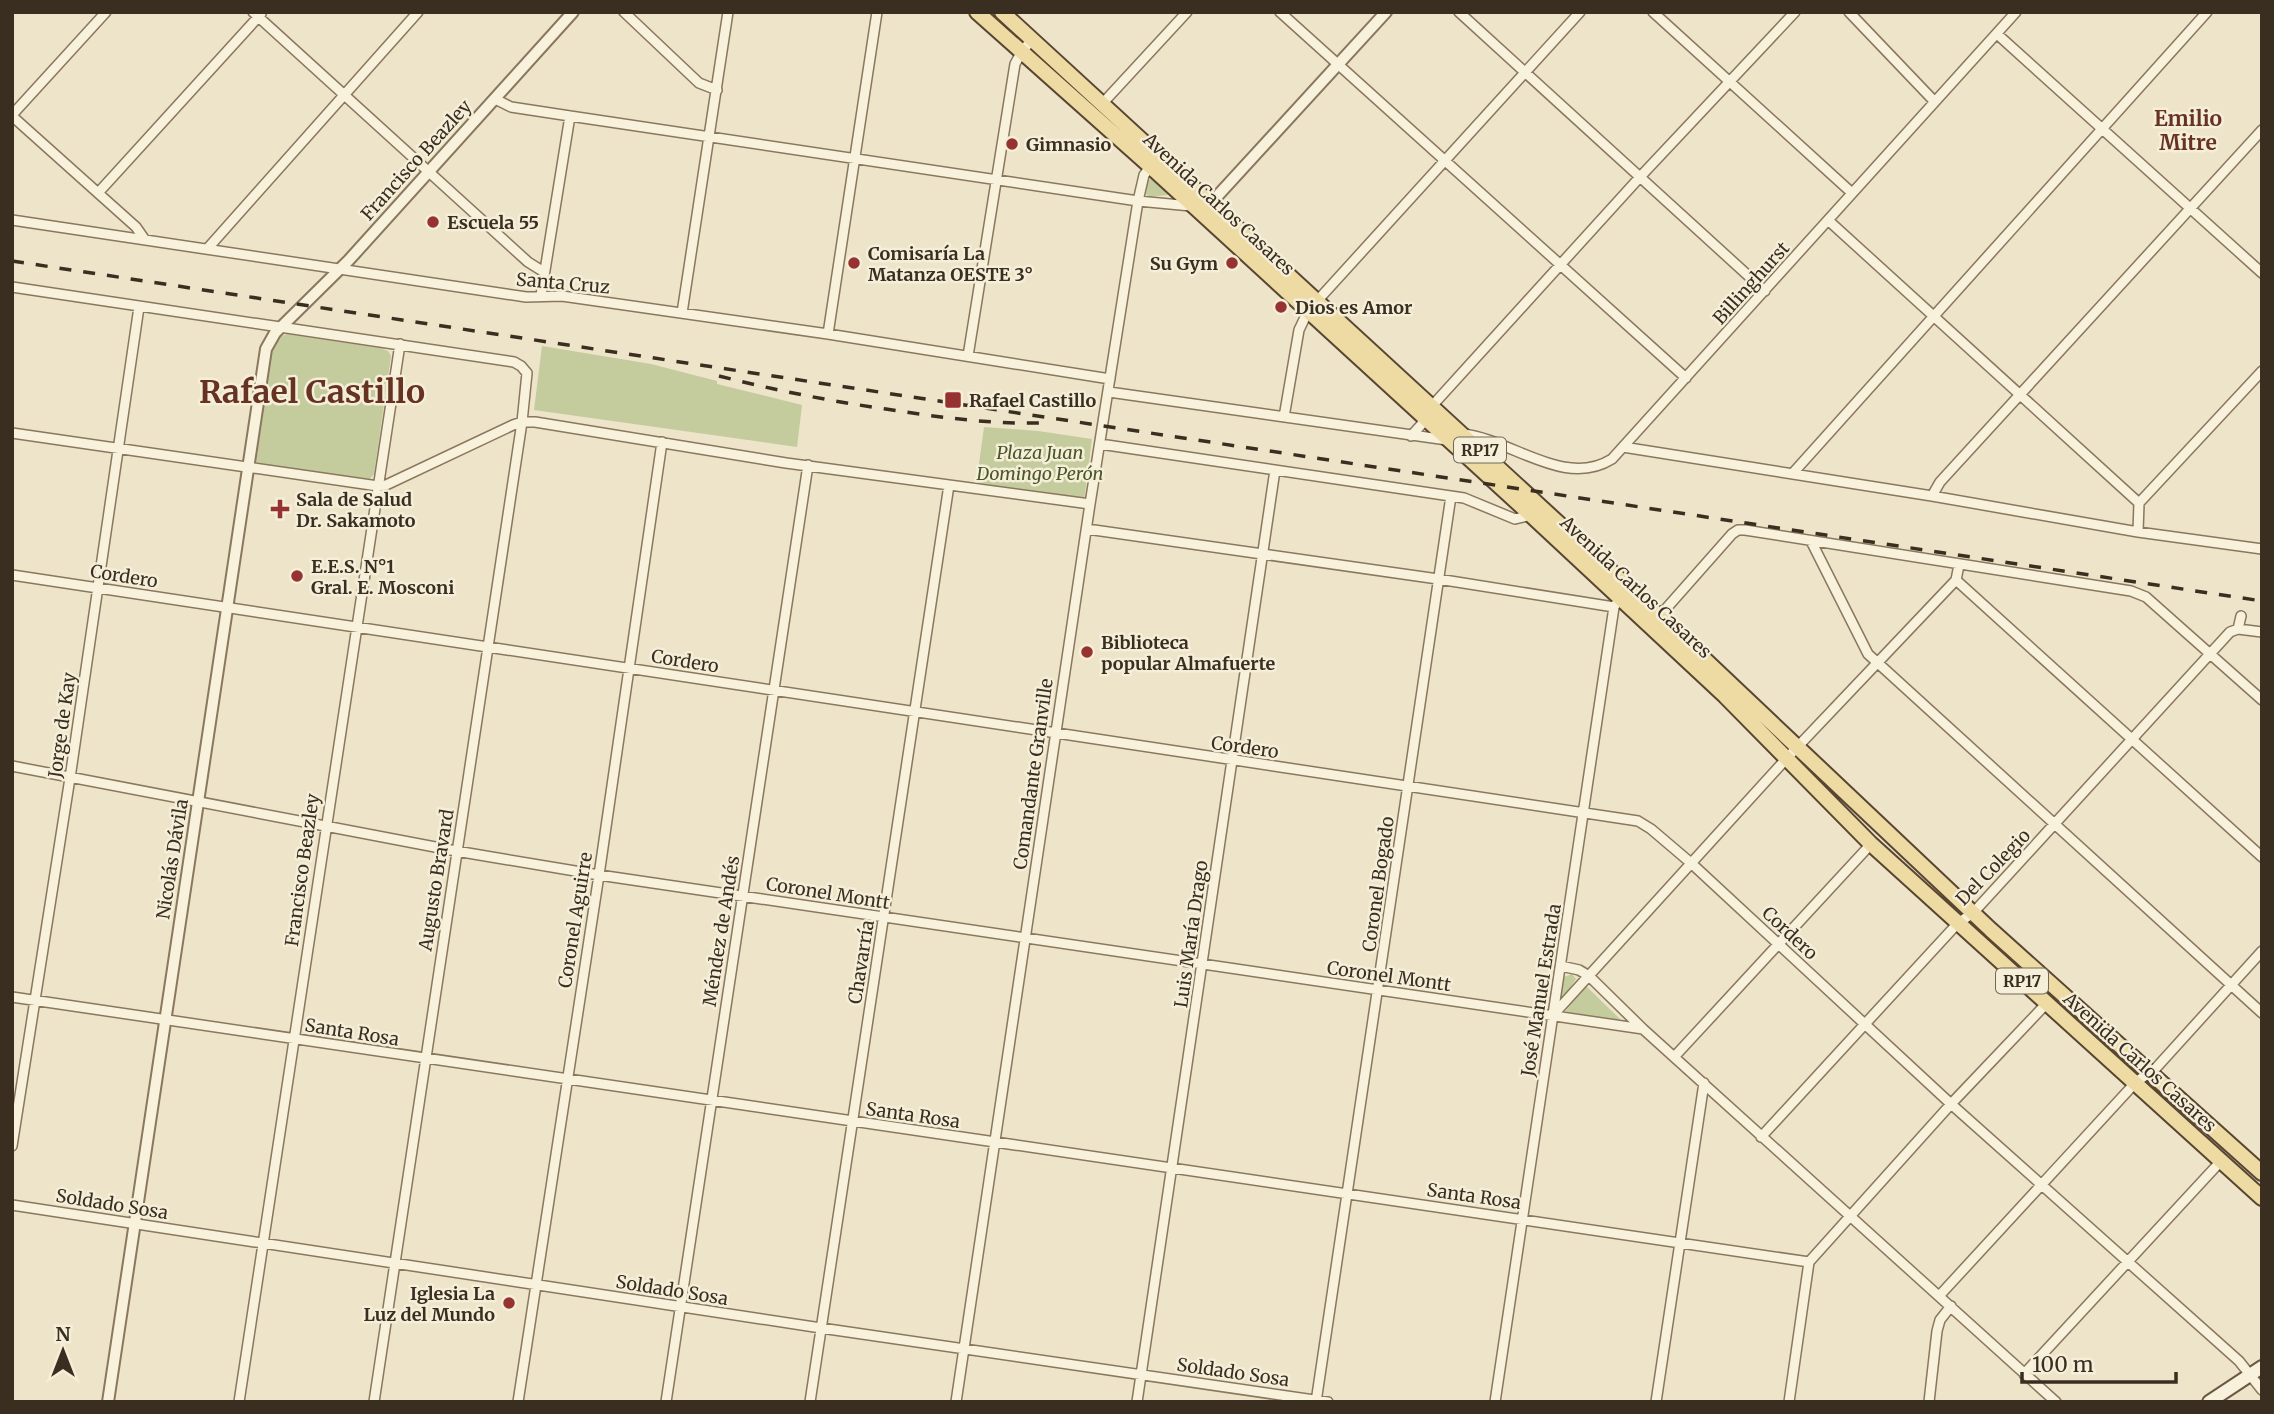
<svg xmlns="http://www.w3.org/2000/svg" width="2274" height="1414" font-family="Merriweather,serif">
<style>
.green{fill:#c4cc9d}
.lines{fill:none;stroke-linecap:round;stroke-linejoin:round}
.minor-casing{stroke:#89775e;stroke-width:12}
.tertiary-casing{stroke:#89775e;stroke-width:14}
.secondary-casing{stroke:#6b5841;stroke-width:16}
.primary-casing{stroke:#584532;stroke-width:18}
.minor{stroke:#f8f1dc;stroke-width:9}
.tertiary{stroke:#f8f1dc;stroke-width:10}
.secondary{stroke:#f8f1dc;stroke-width:12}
.primary{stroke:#eedaa3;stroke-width:14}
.rail{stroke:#3a2e21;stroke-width:3.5;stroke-dasharray:12 12;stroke-linecap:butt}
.poi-dot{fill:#963330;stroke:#f5eed8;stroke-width:2.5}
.labels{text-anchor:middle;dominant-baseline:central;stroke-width:5;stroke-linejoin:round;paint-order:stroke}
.shield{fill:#f5eed8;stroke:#726858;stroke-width:2}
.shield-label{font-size:16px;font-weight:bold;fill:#3a2e21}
.poi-label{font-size:18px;font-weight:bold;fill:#3a2e21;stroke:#f5eed8;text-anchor:start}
.street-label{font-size:18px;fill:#3a2e21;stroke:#f5eed8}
.park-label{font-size:18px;font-style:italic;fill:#495628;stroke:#f5eed8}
.quarter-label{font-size:21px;font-weight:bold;fill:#663222;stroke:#f5eed8}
.town-label{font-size:32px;font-weight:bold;fill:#663222;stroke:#f5eed8}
</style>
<rect width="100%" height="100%" fill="#ede4c9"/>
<path class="green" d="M1151 179 1167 189 1168 195 1148 197 1146 194 1148 180Z
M287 334 381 348 388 351 391 356 374 474 370 479 262 465 256 462 272 348 280 337Z
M542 346 651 364 717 381V384L802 405 797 447 534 410Z
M984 427 1038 431 1092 439 1084 501 976 486Z
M1572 974 1576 979 1563 999H1560L1564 977Z
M1586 986 1621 1020 1564 1013Z"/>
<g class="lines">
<defs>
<path id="minor" d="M253 12 528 262 544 272
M624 12 699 83 717 90
M1280 12 1686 378
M1459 12 1765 291
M1653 12 1852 193
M1849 12 1934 101
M1997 34 2262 273
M495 99 511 107 570 116 1138 201 1191 206
M1102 104 1187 12
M12 115 106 12
M12 116 136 227 145 240
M98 193 261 14
M12 220 526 297 562 296 828 334 1110 379
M1829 221 2139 503
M208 248 418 12
M12 287 514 362 521 366 527 373 522 422 374 1402
M541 295 570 116
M682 313 728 12
M828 334 877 12
M968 356 1015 64 1022 51 1032 40
M1109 392 1447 440
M1284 417 1299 330 1308 311 1580 12
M12 433 378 486 386 485 513 425 522 422H535L786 463 1090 504
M1463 434C1511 439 1564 489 1612 459L2016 12
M1411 436 1421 425 1432 406 1640 177 1795 12
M1100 444 1464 498 1515 519 1531 515
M1623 447 1932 496 2138 532 2262 549
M1793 473 2207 12
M1932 496 1940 482 2262 130
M1087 529 1438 579 1614 607
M2138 532 2139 503 2262 371
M1811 541 1868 654 2262 1013
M12 575 1638 821 1651 829 1691 863 1951 1104 2239 1361 2262 1390
M1956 580 2262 857
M1656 620 1732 534 1738 530H1745L2131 591 2146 597 2262 700
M2238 629 2262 632
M12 766 456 851 599 875 1643 1029
M1561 966 1579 970 1589 976 1643 1029 2056 1402
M12 997 1809 1262
M1554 1014 1786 759 1956 580 1959 565
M1675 1056 1871 844
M1761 1137 1958 923 1973 913 2230 632 2238 629 2241 616
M12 1146 70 778 139 307
M12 1205 821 1328 1328 1402
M1940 1295 2136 1082 2156 1068 2262 951
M2024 1374 2221 1161
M239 1402 400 344
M518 1402 599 875 662 442
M666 1402 808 465
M810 1402 949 485
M956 1402 1090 504 1138 201 1144 175 1153 163
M1137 1402 1275 470
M1316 1402 1451 496
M1495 1402 1614 607 1621 597
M1656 1402 1704 1083
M1789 1402 1809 1262 1951 1104 2047 1003
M1929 1402 1937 1331 1940 1320 1951 1306"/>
<path id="tertiary" d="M1210 204 1386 12
M108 1402 266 349 275 333 349 260 573 12"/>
<path id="secondary" d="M2209 1402 2262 1367"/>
<path id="primary" d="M977 12 1150 166 1531 515 1725 696 1871 844 2262 1198
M1002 12 1629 588 1991 930 2262 1173"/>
</defs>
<use href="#minor" class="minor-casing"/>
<use href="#tertiary" class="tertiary-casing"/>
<use href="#secondary" class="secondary-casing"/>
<use href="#primary" class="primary-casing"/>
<use href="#minor" class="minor"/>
<use href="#tertiary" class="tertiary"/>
<use href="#secondary" class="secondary"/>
<use href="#primary" class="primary"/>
<path class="rail" d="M12 261 2262 601
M719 376C774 390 829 401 886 409 937 417 988 424 1040 423"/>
</g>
<g class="poi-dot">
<circle cx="1012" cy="144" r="7"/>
<circle cx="433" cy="222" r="7"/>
<circle cx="854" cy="263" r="7"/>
<circle cx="1232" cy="263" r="7"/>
<circle cx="1281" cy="307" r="7"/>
<rect x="944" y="391" width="18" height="18" rx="3.5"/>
<path d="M276.5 498.5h7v7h7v7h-7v7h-7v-7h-7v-7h7z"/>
<circle cx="297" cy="576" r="7"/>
<circle cx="1087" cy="652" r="7"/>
<circle cx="509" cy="1303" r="7"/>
</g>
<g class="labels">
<g class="shield">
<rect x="1454" y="437.5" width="52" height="25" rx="5"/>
<rect x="1996" y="968.5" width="52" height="25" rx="5"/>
</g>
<g class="shield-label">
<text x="1480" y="450">RP17</text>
<text x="2022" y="981">RP17</text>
</g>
<g class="poi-label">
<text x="1026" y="144">Gimnasio</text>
<text x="447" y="222">Escuela 55</text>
<text x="868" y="253">Comisaría La<tspan x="868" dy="21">Matanza OESTE 3°</tspan></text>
<text x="1218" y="263" text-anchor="end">Su Gym</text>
<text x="1295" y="307">Dios es Amor</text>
<text x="969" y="400">Rafael Castillo</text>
<text x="296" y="499">Sala de Salud<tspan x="296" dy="21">Dr. Sakamoto</tspan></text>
<text x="311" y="566">E.E.S. N°1<tspan x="311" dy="21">Gral. E. Mosconi</tspan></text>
<text x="1101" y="642">Biblioteca<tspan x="1101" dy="21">popular Almafuerte</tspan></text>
<text x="495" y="1293" text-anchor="end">Iglesia La<tspan x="495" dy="21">Luz del Mundo</tspan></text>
</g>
<g class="street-label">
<text transform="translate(416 160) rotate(-48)">Francisco Beazley</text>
<text transform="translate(1219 204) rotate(43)">Avenida Carlos Casares</text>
<text transform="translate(563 283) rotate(5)">Santa Cruz</text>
<text transform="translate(1751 283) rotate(-48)">Billinghurst</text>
<text transform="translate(124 576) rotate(9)">Cordero</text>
<text transform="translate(1636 587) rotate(43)">Avenida Carlos Casares</text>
<text transform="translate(685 661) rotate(9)">Cordero</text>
<text transform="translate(62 725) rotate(-82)">Jorge de Kay</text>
<text transform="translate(1245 747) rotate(8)">Cordero</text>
<text transform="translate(1033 774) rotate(-82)">Comandante Granville</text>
<text transform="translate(172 859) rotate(-81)">Nicolás Dávila</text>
<text transform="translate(1993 867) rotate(-46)">Del Colegio</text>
<text transform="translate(302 870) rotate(-82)">Francisco Beazley</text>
<text transform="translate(436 880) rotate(-81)">Augusto Bravard</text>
<text transform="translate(1378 884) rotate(-82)">Coronel Bogado</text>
<text transform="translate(828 893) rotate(9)">Coronel Montt</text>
<text transform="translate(575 920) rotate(-81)">Coronel Aguirre</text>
<text transform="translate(721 931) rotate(-81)">Méndez de Andés</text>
<text transform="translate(1790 933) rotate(43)">Cordero</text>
<text transform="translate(1191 934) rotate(-82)">Luis María Drago</text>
<text transform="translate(861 962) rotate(-81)">Chavarría</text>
<text transform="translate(1389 976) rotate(8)">Coronel Montt</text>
<text transform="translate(1541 990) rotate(-81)">José Manuel Estrada</text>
<text transform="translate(352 1032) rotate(9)">Santa Rosa</text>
<text transform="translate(2140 1062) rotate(42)">Avenida Carlos Casares</text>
<text transform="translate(913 1115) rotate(8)">Santa Rosa</text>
<text transform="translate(1474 1196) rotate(8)">Santa Rosa</text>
<text transform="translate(112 1204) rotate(9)">Soldado Sosa</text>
<text transform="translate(672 1290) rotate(9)">Soldado Sosa</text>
<text transform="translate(1233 1372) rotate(8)">Soldado Sosa</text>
</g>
<g class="park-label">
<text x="1040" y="452">Plaza Juan<tspan x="1040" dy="21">Domingo Perón</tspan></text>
</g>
<g class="quarter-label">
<text x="2188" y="118">Emilio<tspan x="2188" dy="24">Mitre</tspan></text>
</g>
<g class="town-label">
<text x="312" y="392">Rafael Castillo</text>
</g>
</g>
<rect width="2274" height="1414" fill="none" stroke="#3a2e21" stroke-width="28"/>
<g transform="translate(63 1351)" stroke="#f5eed8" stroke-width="5" paint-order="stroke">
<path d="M0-5L12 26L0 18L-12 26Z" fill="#3a2e21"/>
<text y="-10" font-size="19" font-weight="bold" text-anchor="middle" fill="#3a2e21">N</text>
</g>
<path d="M2022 1372v10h154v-10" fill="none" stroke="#3a2e21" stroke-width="3.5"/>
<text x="2032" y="1372" font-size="21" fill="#3a2e21" stroke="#f5eed8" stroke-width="5" paint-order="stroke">100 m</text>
</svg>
